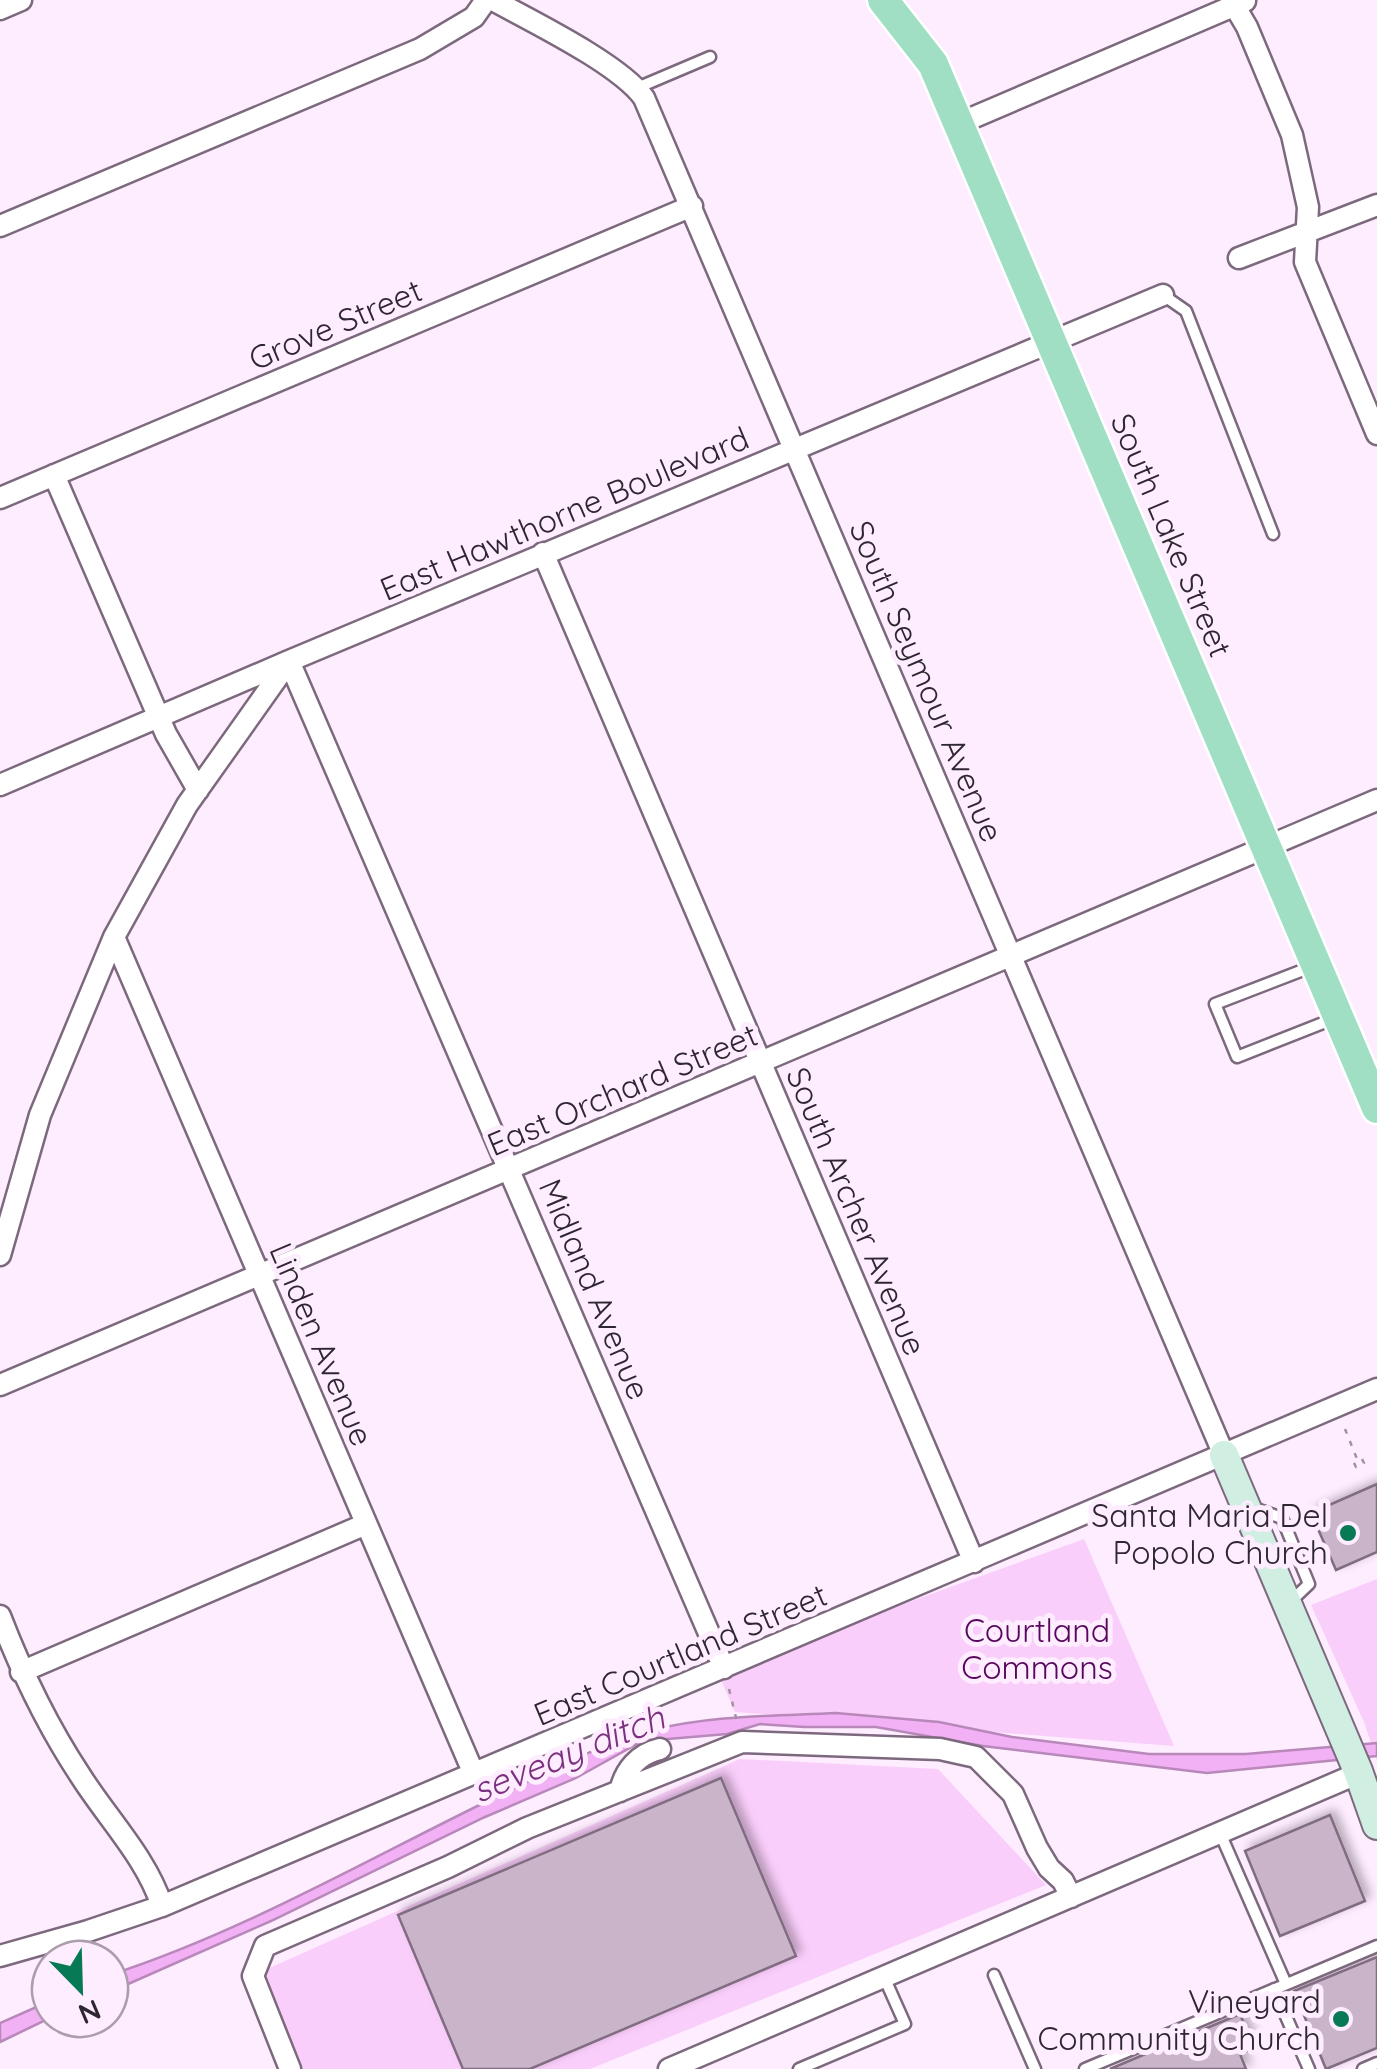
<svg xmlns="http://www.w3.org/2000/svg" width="1377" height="2069" font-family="Quicksand,sans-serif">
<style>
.green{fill:#facefb}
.water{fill:#f2b1f5;stroke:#b888ba;stroke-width:2.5}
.building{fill:#cab4ca;stroke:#816d81;stroke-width:2.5;filter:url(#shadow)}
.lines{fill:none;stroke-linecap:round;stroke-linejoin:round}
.lane-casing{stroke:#7d697d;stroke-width:15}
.street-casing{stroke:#7d697d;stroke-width:25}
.secondary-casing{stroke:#7d697d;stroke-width:32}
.primary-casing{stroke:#fff;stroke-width:35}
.path{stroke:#a092a1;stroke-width:2.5;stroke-dasharray:5 8;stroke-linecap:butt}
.lane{stroke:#fff;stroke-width:10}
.street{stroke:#fff;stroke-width:20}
.secondary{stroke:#d0efe2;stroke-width:28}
.primary{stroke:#a0dfc4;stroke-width:30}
.poi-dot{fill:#077955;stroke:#feecff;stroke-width:4}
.labels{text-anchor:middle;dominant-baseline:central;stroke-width:10;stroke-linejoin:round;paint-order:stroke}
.street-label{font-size:32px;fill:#2f2730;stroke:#feecff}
.poi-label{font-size:32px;fill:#2f2730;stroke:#feecff;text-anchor:end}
.park-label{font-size:32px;fill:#57075c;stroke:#feecff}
.water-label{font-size:35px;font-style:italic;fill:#7b3180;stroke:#feecff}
</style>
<defs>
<filter id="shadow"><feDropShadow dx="5" dy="-5" stdDeviation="5" flood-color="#0004"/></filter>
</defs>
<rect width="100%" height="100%" fill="#feecff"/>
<path class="green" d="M1084 1539 1174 1746 735 1712 717 1671Z
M1377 1579V1761L1364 1722 1311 1605Z
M740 1759 938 1769 1046 1885 590 2069H301L279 2026 258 1973Z"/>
<path class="water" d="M836 1713 939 1722 1012 1737 1149 1754H1246L1377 1743V1756L1207 1773 983 1746 876 1727H804L760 1724 727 1734 656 1740 637 1744 576 1778 485 1817 271 1921 110 1992V1975C246 1931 373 1856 502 1794 549 1772 598 1745 648 1731 710 1715 773 1716 836 1713Z
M50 2001V2018L0 2042V2023Z"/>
<path class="building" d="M1377 1484V1552L1336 1570 1311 1513Z
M721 1778 796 1956 530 2069H463L398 1915Z
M1330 1815 1365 1901 1280 1936 1245 1851Z
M1377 1957V2048L1326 2069 1294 1991Z
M1240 2014 1254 2048 1240 2054 1246 2069H1110Z"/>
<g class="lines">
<defs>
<path id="lane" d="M637 88 710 57
M1163 295 1186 311 1273 534
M1311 967 1215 1004 1237 1057 1333 1019
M1251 1507 1282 1518 1309 1584 1288 1604
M1220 1833 1286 1984
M994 1975 1035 2069
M1274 1989 1309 2069
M799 2069 905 2024 884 1977
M1085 2069 1377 1946
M1363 2069 1377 2063"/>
<path id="street" d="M493 0C531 21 620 64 644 98L1224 1455
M1231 0 1247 27 1292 135 1308 207 1305 262 1377 434
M0 9 21 0
M958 124 1245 1
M0 226 420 49 474 17 486 0
M1239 258 1377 205
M54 475 166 734 198 790
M0 498 692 206
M543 553 974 1562
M0 785 289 661 724 1668
M114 937 474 1774
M0 1255 40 1115 114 937 187 805 289 661 1163 295
M0 1385 1377 800
M0 1616C22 1673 47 1725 80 1775 107 1818 146 1857 162 1906
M21 1672 366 1524
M620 1791C625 1770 638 1754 660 1749
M0 1956 88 1931 162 1906 1377 1389
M290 2069 253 1976 265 1946 448 1867 527 1828 742 1742 940 1749 976 1757 1013 1794 1037 1848 1049 1868 1063 1881 1071 1897
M669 2069 1359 1773"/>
<path id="secondary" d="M1224 1455 1358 1771 1377 1825"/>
<path id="primary" d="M883 0 933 64 1377 1108"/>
</defs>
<use href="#lane" class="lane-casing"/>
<use href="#street" class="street-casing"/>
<use href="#secondary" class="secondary-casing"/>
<use href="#primary" class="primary-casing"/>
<path class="path" d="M1345 1429 1357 1459 1361 1457 1364 1463 1356 1467 1353 1461 1357 1459
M729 1689 737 1722"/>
<use href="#lane" class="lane"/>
<use href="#street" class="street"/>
<use href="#secondary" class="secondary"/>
<use href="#primary" class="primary"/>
</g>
<g class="poi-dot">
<circle cx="1348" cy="1533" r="10"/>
<circle cx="1341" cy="2019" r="10"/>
</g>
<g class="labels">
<g class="street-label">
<text transform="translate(335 324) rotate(-23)">Grove Street</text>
<text transform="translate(564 513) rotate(-23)">East Hawthorne Boulevard</text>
<text transform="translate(1172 535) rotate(67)">South Lake Street</text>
<text transform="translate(927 681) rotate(67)">South Seymour Avenue</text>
<text transform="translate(622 1089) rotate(-23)">East Orchard Street</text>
<text transform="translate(857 1211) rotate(67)">South Archer Avenue</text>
<text transform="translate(595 1289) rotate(67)">Midland Avenue</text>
<text transform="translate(322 1344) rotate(67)">Linden Avenue</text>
<text transform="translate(680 1654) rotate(-23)">East Courtland Street</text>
</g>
<g class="poi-label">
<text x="1328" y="1515">Santa Maria Del<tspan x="1328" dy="37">Popolo Church</tspan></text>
<text x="1321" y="2001">Vineyard<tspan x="1321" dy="37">Community Church</tspan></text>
</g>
<g class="park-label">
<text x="1037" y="1630">Courtland<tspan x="1037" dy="37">Commons</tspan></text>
</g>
<g class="water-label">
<text transform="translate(568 1753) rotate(-22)">seveay ditch</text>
</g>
</g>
<g transform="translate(80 1989) rotate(157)"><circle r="48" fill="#feecff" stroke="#ab9dac" stroke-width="2.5"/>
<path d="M0-8L18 38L0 25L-18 38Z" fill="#077955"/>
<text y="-15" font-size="28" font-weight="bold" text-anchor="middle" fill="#2f2730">N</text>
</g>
</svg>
